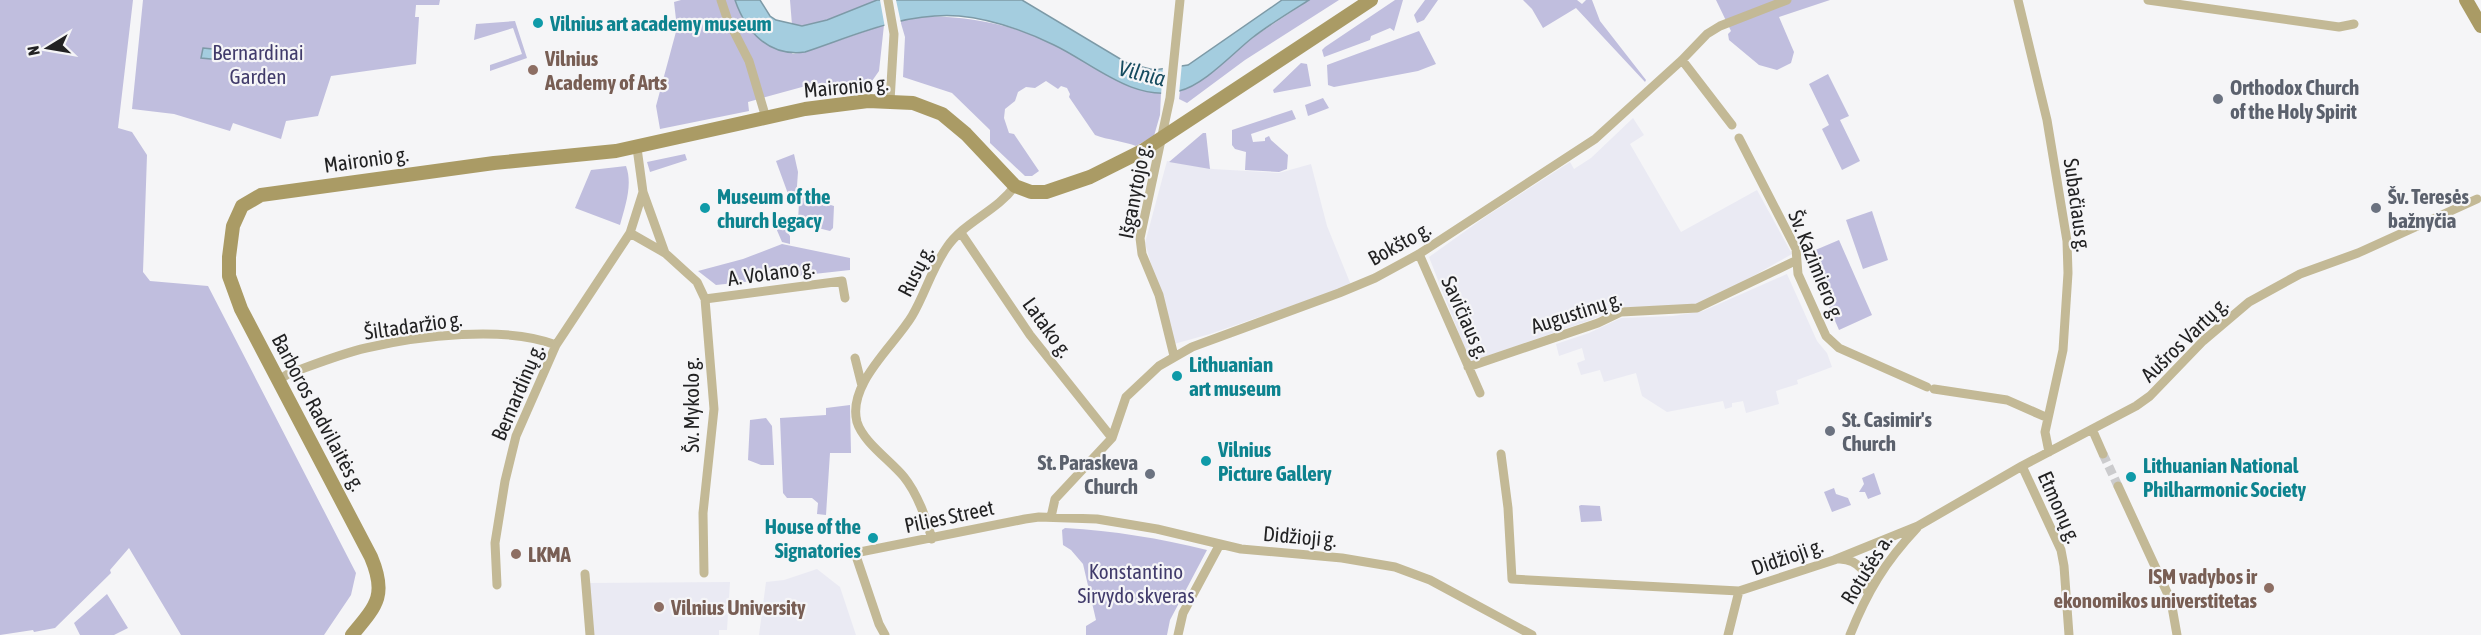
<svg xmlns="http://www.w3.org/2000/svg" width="2481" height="635" font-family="'Asap Condensed',sans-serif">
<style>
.built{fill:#eaeaf3}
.green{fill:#c0bede}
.water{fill:#a4cddf;stroke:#7d9aa7;stroke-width:1.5}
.pier{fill:#f5f5f7}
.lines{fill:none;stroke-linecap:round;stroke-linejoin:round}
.street-tunnel{stroke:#cbcbcd;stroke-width:9;stroke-dasharray:9 4.5;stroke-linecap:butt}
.street{stroke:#c3b996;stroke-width:9}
.secondary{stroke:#aa9b65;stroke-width:14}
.culture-dot{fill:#0f9aa8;stroke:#f5f5f7;stroke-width:2}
.education-dot{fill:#8d6e63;stroke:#f5f5f7;stroke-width:2}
.worship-dot{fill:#6b7280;stroke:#f5f5f7;stroke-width:2}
.labels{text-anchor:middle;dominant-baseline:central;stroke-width:4.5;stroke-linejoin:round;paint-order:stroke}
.culture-label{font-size:21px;font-weight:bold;fill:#0d838f;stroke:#f5f5f7;text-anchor:start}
.park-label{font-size:21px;fill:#413b6b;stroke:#f5f5f7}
.education-label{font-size:21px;font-weight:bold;fill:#785e54;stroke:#f5f5f7;text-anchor:start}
.street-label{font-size:21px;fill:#222223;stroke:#f5f5f7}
.worship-label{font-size:21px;font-weight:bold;fill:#5b616d;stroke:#f5f5f7;text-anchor:start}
.water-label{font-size:22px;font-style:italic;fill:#164b5f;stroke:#f5f5f7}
</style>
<rect width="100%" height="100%" fill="#f5f5f7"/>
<path class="built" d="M1633 118 1644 135 1630 144 1681 232 1757 190 1792 254 1720 295 1696 306 1628 307 1613 310 1607 311 1608 314 1470 362 1429 257 1485 217 1570 162 1574 169 1591 158Z
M1167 161 1213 169 1279 173 1311 164 1327 226 1351 285 1210 334 1174 344 1145 243Z
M1787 274 1817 341 1827 353 1832 367 1797 380 1798 384 1776 391 1779 404 1746 413 1743 401 1732 403V407L1725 409 1723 401 1667 412 1642 396 1636 373 1604 382 1600 370 1581 375 1577 363 1585 360 1582 348 1559 356 1556 344 1589 333 1621 318 1673 316 1703 311Z
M817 569 840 587 856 635H759L766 582 784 580Z
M730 582 727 630H719V635H593L588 583Z"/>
<path class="green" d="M0 0H133L118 128 132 132 147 155 143 272 150 281 208 286 356 573 351 595 324 635H181L129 548 110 570 111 573 55 628 34 632 33 630 0 635Z
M143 0H440L439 5H416L415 17H419L416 64 331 76 318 116 286 121 281 139 233 123 230 131 174 114 132 109Z
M681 0H735L744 22 793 54 805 52 884 25 879 71 872 81 813 84 748 102 749 111 660 129 656 106 677 28 674 2Z
M790 0H877C850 10 821 28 792 25Z
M1309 0H1339L1245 60 1187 103 1179 99 1180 91 1188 88 1255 36Z
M1395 0H1403L1394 31 1390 28 1371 36 1370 40 1324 57 1322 50 1325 47Z
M1425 0H1438L1424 20 1417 23 1414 15Z
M1523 0H1577L1582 4 1586 0H1592L1600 21 1646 80 1645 82 1576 8 1543 28 1532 9Z
M1716 0H1830L1779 17 1794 52 1791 63 1777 70 1759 65 1729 40 1728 34 1731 31Z
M927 16C973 17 1016 25 1057 46 1091 64 1122 89 1161 93L1160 115 1154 136 1136 146C1123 141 1108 140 1095 135L1069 97 1070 94 1067 88 1061 86 1058 89 1046 81 1035 88 1026 87 1018 92 1015 101 1005 109 1004 118 1009 133 1014 134 1039 171 1032 176H1025L990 143V130L952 93 903 77 905 37 900 20Z
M515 21 527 58 490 71V65L522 54 513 28 474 40 476 24Z
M1419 31 1436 64 1418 71 1334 87 1328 85 1327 65Z
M1301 63 1307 64 1311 86 1274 93 1273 90Z
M1828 74 1849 116 1840 120 1860 161 1842 170 1822 129 1829 125 1809 84Z
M1323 98 1329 108 1308 116 1305 105Z
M1292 110 1296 119 1251 134 1253 142 1265 141V138L1269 136 1271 140 1288 155 1287 169 1279 172 1245 170 1246 152 1235 149 1232 145V130Z
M1203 133H1206L1210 169 1169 162Z
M685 154 687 160 650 172 647 162Z
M794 154 798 172 796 200 791 202 776 161Z
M626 166C633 185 625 206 620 225L575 208 591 170Z
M804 197 834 206 833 228 830 231 798 223 799 201Z
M1872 211 1888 260 1863 269 1846 220Z
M783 226 790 236V244L782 242 776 228Z
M1839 240 1872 315 1839 330 1806 254Z
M782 244 850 258V270L716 285 698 271 743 259Z
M850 405 851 453H830L826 515 817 514 818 503 812 498H787L783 493 780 418 826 415V408Z
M766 418 772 426 774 465H761L748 460 750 420Z
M1874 473 1881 494 1868 499 1865 492H1859L1864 484 1862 478Z
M1834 488 1836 494 1848 498 1851 505 1832 512 1824 492Z
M1581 505 1600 506 1602 521 1581 522 1579 506Z
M1065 528C1114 531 1159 538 1207 550L1170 620 1167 635H1086V626L1096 620 1083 564 1071 550 1063 545 1062 530Z
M107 594 128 628 114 635H80L74 623Z"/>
<path class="water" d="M735 0H760L770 16 776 20 802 26 827 20 877 0H1022L1127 63 1154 70 1188 65 1282 0H1309C1290 12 1270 24 1252 38 1232 54 1204 85 1179 91 1134 103 1092 63 1054 45 1025 31 992 19 959 16 905 12 856 35 805 52 769 57 746 32 735 0Z
M203 48 222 50 221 60 201 58Z"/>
<path class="pier" d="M880 0H896L901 23 885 28Z
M1182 63 1179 94 1161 96 1163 66Z"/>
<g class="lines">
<path class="street-tunnel" d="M2103 454 2118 486"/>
<path class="street" d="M721 0 727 18 749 61 766 118
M888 0 894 34 890 101
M2018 0 2047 120 2067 241 2068 273 2063 350 2045 432 2049 452
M2148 0 2339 27 2354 24
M1682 60 1732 125
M1739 138 1796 249 1798 274 1826 336 1839 348 1927 387
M637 148 643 192 665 253
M630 233 665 253 687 273 697 282 705 299 714 409 703 513 704 573
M961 233 1030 335 1112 438
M1419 254 1480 393
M705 299 842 281 845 298
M1174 356 1159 295 1142 254 1140 238 1170 98 1180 0
M855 358 862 386
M1468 367 1598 323 1621 312 1697 308 1795 261
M279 380 288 374C313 365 340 354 366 348 418 336 506 325 556 345
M1934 389 2007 400 2048 418
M2092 429 2103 454
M1501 454 1508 508 1512 579 1739 591 1834 560 1918 526 2022 466 2136 406 2150 396 2203 341 2249 302 2300 274 2358 253 2477 199
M2022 466 2061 550 2064 566 2069 635
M2118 486 2171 601 2177 635
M1051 517 1055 499 1112 438 1126 397 1159 366 1192 347 1339 293 1375 278 1419 254 1595 139 1682 60 1707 34 1720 26 1787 0
M932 539C927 520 917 493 904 477 891 461 863 442 857 422 847 384 894 346 912 316 925 294 932 268 947 247 964 222 997 211 1015 186
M1840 559C1858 560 1870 573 1867 591
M585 574 590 635
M497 585 495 543 505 481 516 436 556 345 630 233 643 192
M885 635 879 624 855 553 1025 519 1039 517 1097 519 1157 529 1241 549 1342 558 1395 567 1430 580 1532 635
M1178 635 1183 613 1220 544
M1728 635 1739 591
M1850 635C1867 592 1885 562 1917 528"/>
<path class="secondary" d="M2466 0 2481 26
M352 635C377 605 387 595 371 557L241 309 229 276V257L233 226 242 206 261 195 494 163 616 151 805 109 868 101 913 103 942 114 966 134 1015 186 1031 192H1046L1090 177 1142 151 1371 0"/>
</g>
<g class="culture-dot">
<circle cx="538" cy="23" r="6"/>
<circle cx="705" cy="208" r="6"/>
<circle cx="1177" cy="376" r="6"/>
<circle cx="1206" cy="461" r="6"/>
<circle cx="2131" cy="477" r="6"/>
<circle cx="873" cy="538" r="6"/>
</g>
<g class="education-dot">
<circle cx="533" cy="70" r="6"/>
<circle cx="516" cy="554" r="6"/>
<circle cx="2269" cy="588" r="6"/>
<circle cx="659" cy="607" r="6"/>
</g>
<g class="worship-dot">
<circle cx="2218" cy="99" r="6"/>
<circle cx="2376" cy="208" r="6"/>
<circle cx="1830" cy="431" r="6"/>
<circle cx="1150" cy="474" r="6"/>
</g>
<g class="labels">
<g class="culture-label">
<text x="550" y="23">Vilnius art academy museum</text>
<text x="717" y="196">Museum of the<tspan x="717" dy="24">church legacy</tspan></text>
<text x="1189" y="364">Lithuanian<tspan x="1189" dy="24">art museum</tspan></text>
<text x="1218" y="449">Vilnius<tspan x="1218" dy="24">Picture Gallery</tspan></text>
<text x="2143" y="465">Lithuanian National<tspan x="2143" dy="24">Philharmonic Society</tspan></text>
<text x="861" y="526" text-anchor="end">House of the<tspan x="861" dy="24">Signatories</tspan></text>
</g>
<g class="park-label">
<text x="258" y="52">Bernardinai<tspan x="258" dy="24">Garden</tspan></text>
<text x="1136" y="571">Konstantino<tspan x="1136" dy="24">Sirvydo skveras</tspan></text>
</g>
<g class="education-label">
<text x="545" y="58">Vilnius<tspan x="545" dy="24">Academy of Arts</tspan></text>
<text x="528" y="554">LKMA</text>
<text x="2257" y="576" text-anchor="end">ISM vadybos ir<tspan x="2257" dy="24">ekonomikos universtitetas</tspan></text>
<text x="671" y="607">Vilnius University</text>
</g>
<g class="street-label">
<text transform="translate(846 86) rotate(-5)">Maironio g.</text>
<text transform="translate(366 159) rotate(-8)">Maironio g.</text>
<text transform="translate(1134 191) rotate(-79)">Išganytojo g.</text>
<text transform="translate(2078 205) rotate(82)">Subačiaus g.</text>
<text transform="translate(1399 243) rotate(-29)">Bokšto g.</text>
<text transform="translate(1817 265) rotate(68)">Šv. Kazimiero g.</text>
<text transform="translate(915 271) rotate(-63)">Rusų g.</text>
<text transform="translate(771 272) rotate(-8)">A. Volano g.</text>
<text transform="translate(1576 312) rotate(-18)">Augustinų g.</text>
<text transform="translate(1466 317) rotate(66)">Savičiaus g.</text>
<text transform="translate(413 325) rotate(-8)">Šiltadaržio g.</text>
<text transform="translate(1048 327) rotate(54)">Latako g.</text>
<text transform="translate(2184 339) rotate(-44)">Aušros Vartų g.</text>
<text transform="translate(517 392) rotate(-67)">Bernardinų g.</text>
<text transform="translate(691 405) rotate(-90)">Šv. Mykolo g.</text>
<text transform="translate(319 412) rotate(62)">Barboros Radvilaitės g.</text>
<text transform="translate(2060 507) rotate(66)">Etmonų g.</text>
<text transform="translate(949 516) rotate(-12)">Pilies Street</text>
<text transform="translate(1300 536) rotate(5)">Didžioji g.</text>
<text transform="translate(1787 556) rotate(-19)">Didžioji g.</text>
<text transform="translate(1866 569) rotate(-58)">Rotušės a.</text>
</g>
<g class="worship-label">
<text x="2230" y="87">Orthodox Church<tspan x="2230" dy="24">of the Holy Spirit</tspan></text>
<text x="2388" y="196">Šv. Teresės<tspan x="2388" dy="24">bažnyčia</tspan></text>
<text x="1842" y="419">St. Casimir's<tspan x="1842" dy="24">Church</tspan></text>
<text x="1138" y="462" text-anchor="end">St. Paraskeva<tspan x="1138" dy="24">Church</tspan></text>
</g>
<g class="water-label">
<text transform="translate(1142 73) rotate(14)">Vilnia</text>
</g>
</g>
<g transform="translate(48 48) rotate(259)" stroke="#f5f5f7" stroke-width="4.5" paint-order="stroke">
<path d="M0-4.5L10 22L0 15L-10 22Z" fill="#222223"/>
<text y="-9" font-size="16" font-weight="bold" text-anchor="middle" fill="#222223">N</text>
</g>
</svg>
